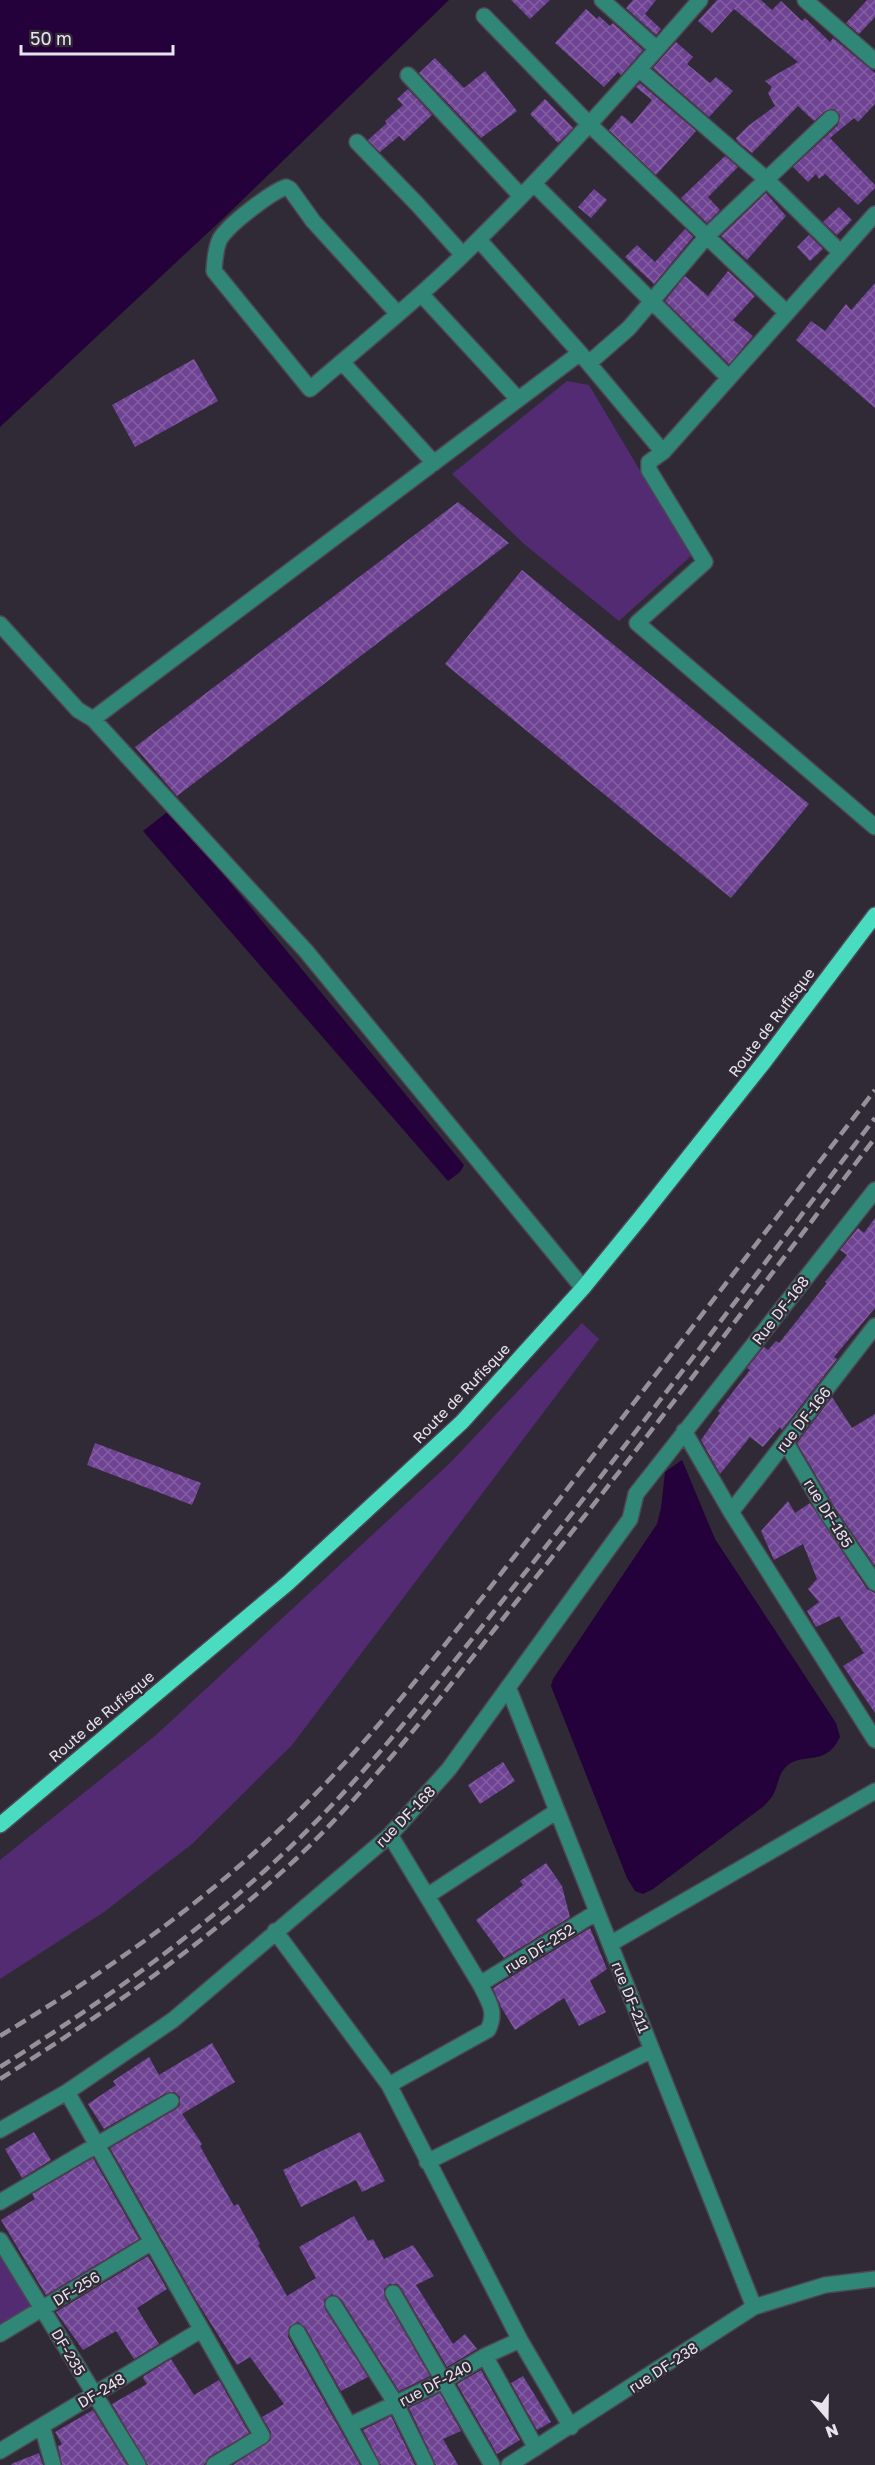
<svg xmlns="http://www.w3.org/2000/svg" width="875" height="2465" font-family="'Golos Text',sans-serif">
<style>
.green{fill:#532b73}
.water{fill:#24013b}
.building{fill:url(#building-cross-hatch)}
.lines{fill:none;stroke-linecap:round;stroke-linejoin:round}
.minor-casing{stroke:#4d4753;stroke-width:18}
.major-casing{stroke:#4d4753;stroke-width:18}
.minor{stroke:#318777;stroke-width:15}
.major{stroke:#49dcc1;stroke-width:15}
.rail{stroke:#96909b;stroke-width:4.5;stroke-dasharray:12 6;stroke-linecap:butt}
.labels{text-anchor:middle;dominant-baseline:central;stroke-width:4.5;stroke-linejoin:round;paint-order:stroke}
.street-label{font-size:15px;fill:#e8e4ed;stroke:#302936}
</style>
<defs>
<pattern id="building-cross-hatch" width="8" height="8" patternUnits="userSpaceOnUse" patternTransform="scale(1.5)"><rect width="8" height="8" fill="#6f4393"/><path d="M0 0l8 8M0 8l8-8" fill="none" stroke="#845ea2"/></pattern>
</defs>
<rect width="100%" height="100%" fill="#302936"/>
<path class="green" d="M567 381 589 385 691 556 619 621 524 544 452 474Z
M582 1323 599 1339 292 1745 192 1844 104 1912 0 1979V1860L156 1735 450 1463Z
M0 2252 35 2307 0 2329Z"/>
<path class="water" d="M0 0H449L231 211 0 427Z
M170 810 464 1165 460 1172 448 1181 143 831Z
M682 1460 715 1539 836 1723 840 1737C825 1769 801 1750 785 1768 778 1775 778 1787 773 1795 771 1799 767 1802 764 1806L653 1889 643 1894 635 1891 627 1878 551 1686 553 1679 657 1524 661 1508 665 1472Z"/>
<path class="building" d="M511 0H550L530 19Z
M633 0H656L645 14 661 29 656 35 626 8Z
M717 0H761L772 10 781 1 802 21 805 18 830 42 833 38 875 73V104L858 122 854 118 830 138 875 185V188L858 205 825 174 819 179 816 174 808 182 793 167 838 125 840 115 834 109 825 111 814 121 798 106 752 153 738 142 736 138 748 126 775 106 768 93 772 87 765 81 798 62 734 9 712 33 698 21Z
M867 0H875V17L859 34 846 23Z
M586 9 597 19 599 16 610 26 613 23 643 50 621 75 618 72 604 87 555 43Z
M676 42 693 57 687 64 710 83 716 77 733 91 709 117 653 68Z
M435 58 464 88 485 71 517 111 481 138 419 73Z
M640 83 696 131 656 175 609 130 622 115 632 124 652 100 636 87Z
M408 89 432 115 404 141 399 136 380 152 368 140 387 123 385 121 403 105 397 99Z
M545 99 573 128 558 143 530 114Z
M725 156 738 167 708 197 720 210 707 223 681 198Z
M594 189 607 200 591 218 578 207Z
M766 193 786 216 747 260 721 236Z
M839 207 852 220 837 235 823 222Z
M685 229 693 237 654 284 625 257 637 245 655 262Z
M809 235 823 249 810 261 797 247Z
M728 271 755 296 733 320 753 336 729 364 665 301 685 276 708 296Z
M875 283V408L796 340 811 321 825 331 846 304 851 310Z
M194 359 218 401 135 447 112 405Z
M458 502 509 543 177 796 135 747Z
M522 570 809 804 731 898 445 664Z
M875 1218V1308L834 1357 837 1359 782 1430 780 1427 763 1447 750 1437 720 1474 701 1440 720 1413 718 1411 750 1370 747 1368 764 1347 768 1350 776 1341 779 1343 827 1283 825 1282 847 1255 840 1250 858 1228 864 1233Z
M832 1397 852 1428 875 1414V1566L835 1508 797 1443Z
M95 1443 201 1483 192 1505 87 1465Z
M788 1501 795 1513 810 1503 867 1589 875 1593V1713L843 1666 864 1653 839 1616 816 1627 807 1611 819 1602 808 1589 817 1579 803 1544 774 1560 761 1531Z
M503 1762 515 1781 480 1804 468 1785Z
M546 1863 562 1886 570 1917 504 1958 476 1920 523 1885 520 1881Z
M590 1928 607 1969 590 1981 606 2012 579 2026 564 1998 515 2030 501 2007 493 1988Z
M212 2043 235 2082 182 2114 202 2144 200 2146 234 2206 238 2204 260 2244 258 2245 287 2296 316 2278 299 2247 354 2216 368 2241 373 2239 384 2259 413 2245 434 2276 416 2285 453 2344 465 2334 477 2349 447 2367 401 2288 397 2284H389L384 2289 385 2298 430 2376 399 2391 341 2299 332 2294 324 2300 325 2309 368 2377 341 2391 305 2327 298 2322 289 2327 288 2337 360 2465H233L270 2441 271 2432 262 2417 284 2404 250 2357 237 2365 196 2300 110 2148 176 2109 180 2105V2097L175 2092 166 2093 104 2129 88 2104 116 2085 113 2081 149 2057 159 2075Z
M34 2132 51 2160 22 2178 5 2149Z
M360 2132 385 2181 362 2192 356 2180 301 2207 283 2170Z
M93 2158 139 2239 46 2295 1 2220 35 2199 32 2194Z
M148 2256 167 2289 137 2308 159 2344 134 2359 116 2331 83 2350 56 2312Z
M171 2359 194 2395 219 2380 249 2433 209 2457 204 2465H148L112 2404 147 2384 143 2378 144 2376Z
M481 2370 520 2440 497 2454 457 2384Z
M523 2376 551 2422 537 2430 511 2383Z
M440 2393 461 2431 443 2439 458 2465H436L409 2408Z
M93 2410 127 2465H62L58 2446 62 2444 55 2432Z
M391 2416 415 2465H381L363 2430Z
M39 2453 43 2465H12L11 2464Z"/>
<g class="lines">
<defs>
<path id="minor" d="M602 0 657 49
M805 0 875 61
M484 16 589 124 786 312
M639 69 765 178 840 252
M408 75 521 196
M357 142 418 205 462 254
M534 184 729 378
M875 214 663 452 649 462V470L705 562 637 623 875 827
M479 240 580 353 663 452
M421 294 518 399
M398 314 313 221 290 189 286 187C270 193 229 224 220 239 215 249 215 260 214 271L310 389C367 340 427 292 480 238 557 162 629 81 700 0
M342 362 434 463
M589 363 629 328 707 236 831 118
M0 624 78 710 93 719 306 951 583 1288
M93 719 580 353
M684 1431 731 1512 875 1740
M786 1443 827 1513 875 1583
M731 1512 875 1326
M508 1687 754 2307
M427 1896 557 1811
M275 1931 389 2085 520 2340 571 2427
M610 1944 875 1791
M480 1984 597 1912
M389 2085 488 2030C497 2012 489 2002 480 1984L390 1835
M67 2092 262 2436 214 2465
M0 2130 67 2092 173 2020 390 1835 449 1769 630 1519 636 1494 875 1190
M427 2162 652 2050
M0 2202 171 2101
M0 2240 138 2465
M393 2293 492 2465
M333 2304 396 2404 426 2465
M297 2332 371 2465
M0 2334 152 2242
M485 2356 536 2448
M350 2425 443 2381 485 2356 520 2340
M42 2426 53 2465
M0 2451 201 2330
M509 2465 754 2307 825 2285 875 2279"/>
<path id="major" d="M0 1825 288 1583 462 1422 583 1288 641 1217 764 1062 875 915"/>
</defs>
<use href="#minor" class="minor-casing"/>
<use href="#major" class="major-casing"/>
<use href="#minor" class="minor"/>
<use href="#major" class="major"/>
<path class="rail" d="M0 2036C99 1976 193 1911 278 1831 374 1740 454 1633 536 1529 650 1383 762 1236 875 1090
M0 2067C101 2003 199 1933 286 1851 370 1772 440 1678 512 1589 636 1434 755 1276 875 1118
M0 2079C105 2013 206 1943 297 1858 378 1780 447 1689 517 1601 639 1449 757 1293 875 1138"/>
</g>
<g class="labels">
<g class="street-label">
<text transform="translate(771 1022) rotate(-53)">Route de Rufisque</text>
<text transform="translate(780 1310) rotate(-52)">Rue DF-168</text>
<text transform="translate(461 1393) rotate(-46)">Route de Rufisque</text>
<text transform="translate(803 1419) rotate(-52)">rue DF-166</text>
<text transform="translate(829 1513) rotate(58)">rue DF-185</text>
<text transform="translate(101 1716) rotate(-40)">Route de Rufisque</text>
<text transform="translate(405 1816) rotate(-46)">rue DF-168</text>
<text transform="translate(539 1948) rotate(-32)">rue DF-252</text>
<text transform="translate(631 1997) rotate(68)">rue DF-211</text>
<text transform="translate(76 2288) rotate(-31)">DF-256</text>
<text transform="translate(69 2352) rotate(59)">DF-235</text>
<text transform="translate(663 2367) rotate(-33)">rue DF-238</text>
<text transform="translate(435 2383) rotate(-28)">rue DF-240</text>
<text transform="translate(101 2390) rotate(-31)">DF-248</text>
</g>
</g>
<g transform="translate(827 2417) rotate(160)" stroke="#302936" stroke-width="4.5" paint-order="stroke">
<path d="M0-4.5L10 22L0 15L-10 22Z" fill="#e8e4ed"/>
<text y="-9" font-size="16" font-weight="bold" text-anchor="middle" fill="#e8e4ed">N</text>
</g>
<path d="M21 45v9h152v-9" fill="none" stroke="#e8e4ed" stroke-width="3"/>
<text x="30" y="45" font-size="18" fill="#e8e4ed" stroke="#302936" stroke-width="4.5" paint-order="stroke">50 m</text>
</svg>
